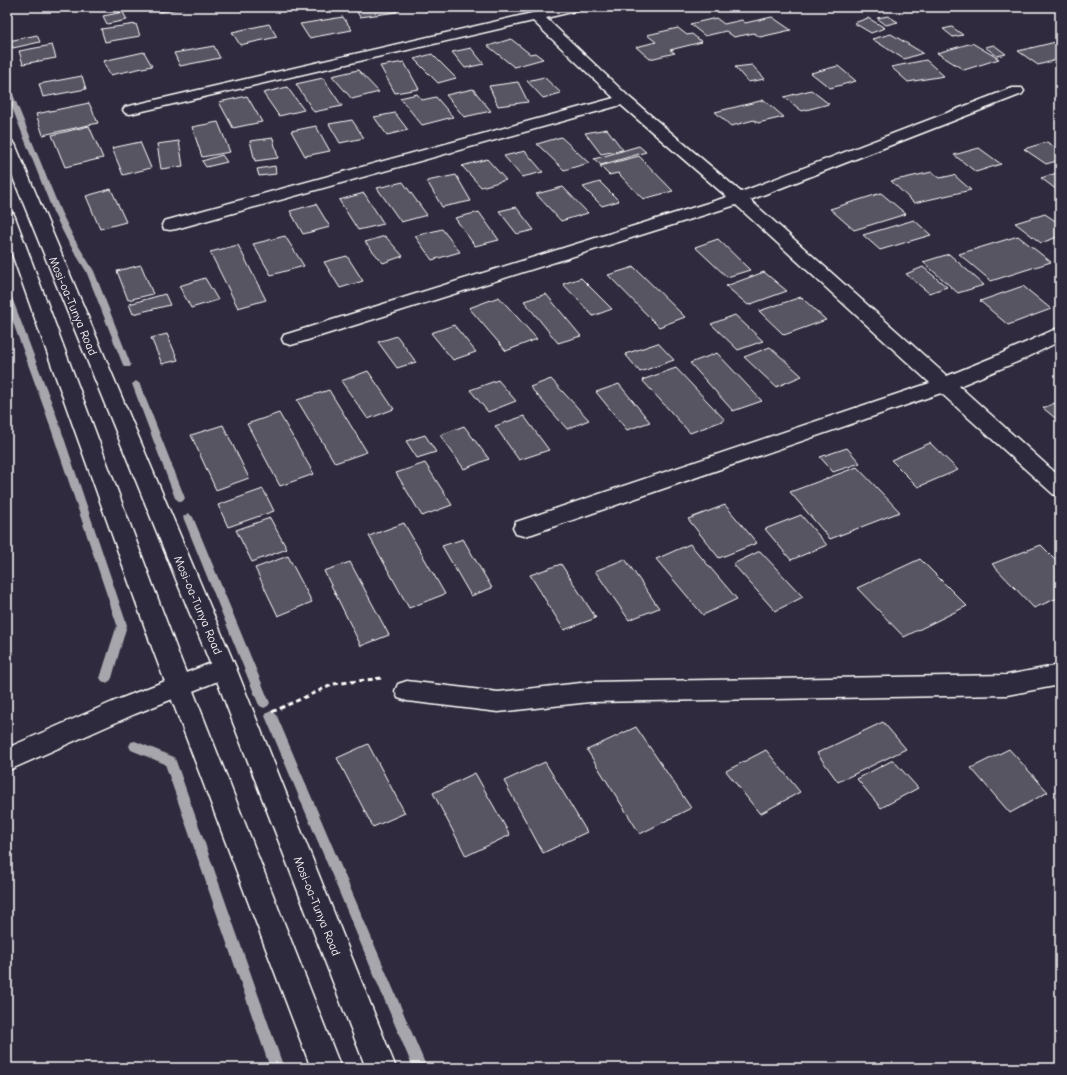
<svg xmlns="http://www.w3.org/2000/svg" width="1067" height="1075" font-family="'Comic Neue',sans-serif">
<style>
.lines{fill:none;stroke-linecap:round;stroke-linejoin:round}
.stream{fill:#a7a6ad;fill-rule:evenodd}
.building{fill:#595564;stroke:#fff}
.minor-casing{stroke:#fff;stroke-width:3}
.tertiary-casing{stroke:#fff;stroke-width:3}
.secondary-casing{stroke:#fff;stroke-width:3}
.path{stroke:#fff;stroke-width:3;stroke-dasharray:5 3.5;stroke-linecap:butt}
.minor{fill:#2f2a3d;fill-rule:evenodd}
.tertiary{fill:#2f2a3d;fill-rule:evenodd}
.secondary{fill:#2f2a3d;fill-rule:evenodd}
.labels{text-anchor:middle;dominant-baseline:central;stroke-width:3;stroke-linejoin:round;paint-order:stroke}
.street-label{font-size:12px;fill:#fff;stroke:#2f2a3d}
</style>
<rect width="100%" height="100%" fill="#2f2a3d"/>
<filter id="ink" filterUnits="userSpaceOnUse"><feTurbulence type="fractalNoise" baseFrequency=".025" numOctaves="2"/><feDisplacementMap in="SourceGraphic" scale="8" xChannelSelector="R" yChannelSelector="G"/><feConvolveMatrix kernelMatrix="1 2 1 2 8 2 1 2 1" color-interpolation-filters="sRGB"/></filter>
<g filter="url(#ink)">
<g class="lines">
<path class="stream" d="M7 85 10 87 61 212 75 240 94 271 131 365 130 367H124L123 365 86 271 67 240 53 212 7 95Z
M7 292 11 295 56 414 127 625 112 678 110 681 106 683 102 681 100 678 117 625 46 414 7 306Z
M136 381 140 384 185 498 183 501 180 502 175 498 132 384Z
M188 513 193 517 270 703 268 706 264 708 260 706 258 703 183 517Z
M271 711 275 713 277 716 427 1068H413L265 716 267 713Z
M135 741 174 757 176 761 284 1068H270L165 764 131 750 129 746 131 742Z"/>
</g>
<path class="building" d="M158 7H188L160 12Z
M354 7H394L397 12 360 17Z
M423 7H447L425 11Z
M123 12 127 20 107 24 103 16Z
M888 16 898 22 886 25 877 18Z
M343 17 352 30 309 38 300 24Z
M772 17 791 30 760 37 754 33 734 37 726 31 705 36 690 24 716 18 724 24 742 20 745 23Z
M868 18 885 28 871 33 854 23Z
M136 24 140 36 105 42 101 29Z
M269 24 277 37 240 45 232 32Z
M952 27 963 35 953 37 943 29Z
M678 28 687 35 692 34 702 42 670 50 675 53 650 59 636 47 656 42 647 35Z
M891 34 923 53 904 59 872 39Z
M37 35 40 42 13 48 9 41Z
M511 39 530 54 535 53 543 59 514 67 488 46Z
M1060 41V59L1038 65 1018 51Z
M972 43 999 59 964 70 937 53Z
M52 45 56 58 23 64 19 51Z
M994 45 1006 54 997 56 985 47Z
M214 46 220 58 180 66 174 53Z
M471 48 484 64 465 68 452 52Z
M144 52 152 66 110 75 103 61Z
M432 54 456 78 438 83 414 59Z
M926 60 944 76 908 82 891 67Z
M404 62 419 89 395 93 380 66Z
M752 65 765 79 748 82 735 67Z
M838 66 856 81 830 88 811 73Z
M358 70 379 92 352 99 332 76Z
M82 76 86 89 43 97 39 84Z
M544 77 561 93 543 98 527 81Z
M323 78 342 106 314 112 296 84Z
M518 82 528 102 498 106 489 86Z
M287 87 304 110 279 116 263 93Z
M473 89 491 111 464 117 446 95Z
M811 90 829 104 802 111 784 97Z
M417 94 422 100 436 97 453 117 422 125 400 98Z
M247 96 262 122 233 128 219 102Z
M764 100 784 117 758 123 754 120 731 126 715 112Z
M89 103 98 123 43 135 36 114Z
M395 113 408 130 387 135 374 117Z
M352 120 364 138 340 143 329 124Z
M218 122 230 152 202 157 192 127Z
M89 126 103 158 65 167 52 135Z
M316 126 330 151 305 156 291 131Z
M607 129 623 150 601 154 585 133Z
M561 137 589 163 564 170 537 144Z
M273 138 278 158 255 161 250 141Z
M179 141 183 166 161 169 157 144Z
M140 142 151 168 123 175 112 148Z
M1047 142 1060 151V160L1046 164 1024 149Z
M639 146 646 152 601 165 594 159Z
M979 148 1001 164 976 172 954 155Z
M525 151 543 172 522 177 504 156Z
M222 155 227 162 206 167 202 161Z
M639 156 673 191 643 199 618 173 609 175 600 166Z
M487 159 506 180 481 187 462 166Z
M275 166 276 174 259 176 257 169Z
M932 172 940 178 954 175 971 190 914 203 891 181Z
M1060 172V189L1057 190 1041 178Z
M456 175 471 201 442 207 427 181Z
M403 182 427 215 401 222 377 188Z
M600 182 619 201 602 206 583 187Z
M563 187 588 213 561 221 536 194Z
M111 189 126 222 100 229 86 196Z
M364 193 384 224 358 230 339 200Z
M881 193 906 214 854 230 830 209Z
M316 204 330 227 303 234 290 211Z
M516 207 534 230 517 234 499 211Z
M479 212 499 240 475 246 455 218Z
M1045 214 1060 224V236L1041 243 1015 223Z
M914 220 931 235 880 250 863 235Z
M442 229 460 252 432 260 415 236Z
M285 236 304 266 271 275 253 244Z
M385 236 403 256 383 263 365 242Z
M1018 236 1051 262 991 281 959 254Z
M718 239 750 270 727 277 695 247Z
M238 245 266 300 238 308 210 252Z
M949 254 984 285 958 293 923 262Z
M347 256 363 281 340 288 324 262Z
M141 265 153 294 128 300 117 271Z
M634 267 685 317 659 327 608 275Z
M923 267 947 287 929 293 906 274Z
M764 272 787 291 748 305 726 286Z
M205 278 218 300 191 308 179 286Z
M581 278 612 309 593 316 563 284Z
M1023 286 1051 309 1008 325 980 301Z
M165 294 170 305 133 314 129 304Z
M546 294 581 336 558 343 524 301Z
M499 297 537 339 506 351 469 308Z
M801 297 826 320 784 335 759 311Z
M735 315 763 341 738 350 711 324Z
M454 325 476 352 453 360 431 333Z
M167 334 178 360 162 364 151 338Z
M397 336 416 362 397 368 378 342Z
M658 343 674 360 640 372 625 354Z
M770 347 802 376 776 387 744 357Z
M717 353 762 401 733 411 690 363Z
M676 368 725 420 690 433 642 380Z
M368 371 394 409 368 419 341 381Z
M551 379 589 420 567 429 530 387Z
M498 380 516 401 488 412 470 390Z
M619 384 650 422 627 430 596 392Z
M329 390 367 452 335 463 297 400Z
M1060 401V422L1043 408Z
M279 413 314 474 280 486 247 424Z
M524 416 549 450 519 460 495 426Z
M223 425 249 478 216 490 191 435Z
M464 426 489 459 464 469 440 435Z
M425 435 436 452 417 458 406 441Z
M930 443 958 470 918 487 891 460Z
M847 448 860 463 833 472 820 457Z
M425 463 452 505 422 516 396 473Z
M857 467 900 512 830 539 790 492Z
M263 489 274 511 228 527 218 505Z
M725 505 757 543 719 558 688 519Z
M801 515 827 545 791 560 765 529Z
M270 518 287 549 252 562 236 530Z
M404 523 445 594 409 608 369 536Z
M463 539 492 588 471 596 442 546Z
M690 544 737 599 703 615 656 559Z
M1041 545 1060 564V597L1034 608 992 564Z
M760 551 803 597 775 611 733 564Z
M288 556 312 602 278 616 255 568Z
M625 559 659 608 629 620 595 571Z
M920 559 967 606 904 637 857 588Z
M350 562 389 635 361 646 324 571Z
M561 564 596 618 564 630 530 575Z
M883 722 906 749 838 782 817 753Z
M636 727 691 808 640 834 587 750Z
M368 744 405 813 373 827 337 758Z
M1009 749 1048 792 1010 813 971 768Z
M766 750 800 792 760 814 726 771Z
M893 760 918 788 881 808 857 779Z
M545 762 587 832 543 853 504 781Z
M475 773 510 835 466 856 433 793Z"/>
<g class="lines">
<defs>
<path id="minor" d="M558 7H582L580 10 546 18 629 97 741 192 1012 88H1022L1024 91 1022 94 750 200 947 376 996 356 1060 327V341L1024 359 959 386 1060 477V497L1053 494 941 393 532 534 524 536 516 534 513 528 516 522 930 383 736 205 298 343 291 345 284 343 282 339 284 335 727 197 621 105 176 229 170 230 164 229 162 225 164 221 614 98 533 21 130 114 125 113 123 110 125 107Z
M1060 665V685L1007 695 590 702 498 712 407 701 398 698 395 691 398 684 407 681 498 692 590 682 1007 675Z"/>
<path id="tertiary" d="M224 658 233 661 236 668 233 675 135 714 7 771V748L117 700Z"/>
<path id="secondary" d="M7 139 12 141 15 144 236 668 396 1068H366L212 668 7 163Z
M7 212 13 213 15 217 177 650 341 1068H311L153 650 7 240Z"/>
</defs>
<use href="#minor" class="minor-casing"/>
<use href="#tertiary" class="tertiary-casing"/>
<use href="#secondary" class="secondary-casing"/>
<path class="path" d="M272 712 334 684 382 678"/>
<use href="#minor" class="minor"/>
<use href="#tertiary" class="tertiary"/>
<use href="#secondary" class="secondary"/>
</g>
</g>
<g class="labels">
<g class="street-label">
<text transform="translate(73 306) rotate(67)">Mosi-oa-Tunya Road</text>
<text transform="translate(198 605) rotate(67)">Mosi-oa-Tunya Road</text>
<text transform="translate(317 906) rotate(68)">Mosi-oa-Tunya Road</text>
</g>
</g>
<rect width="1067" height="1075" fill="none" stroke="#2f2a3d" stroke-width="24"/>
<rect x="12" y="12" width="1043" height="1051" fill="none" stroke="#fff" stroke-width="1.5" filter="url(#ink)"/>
</svg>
